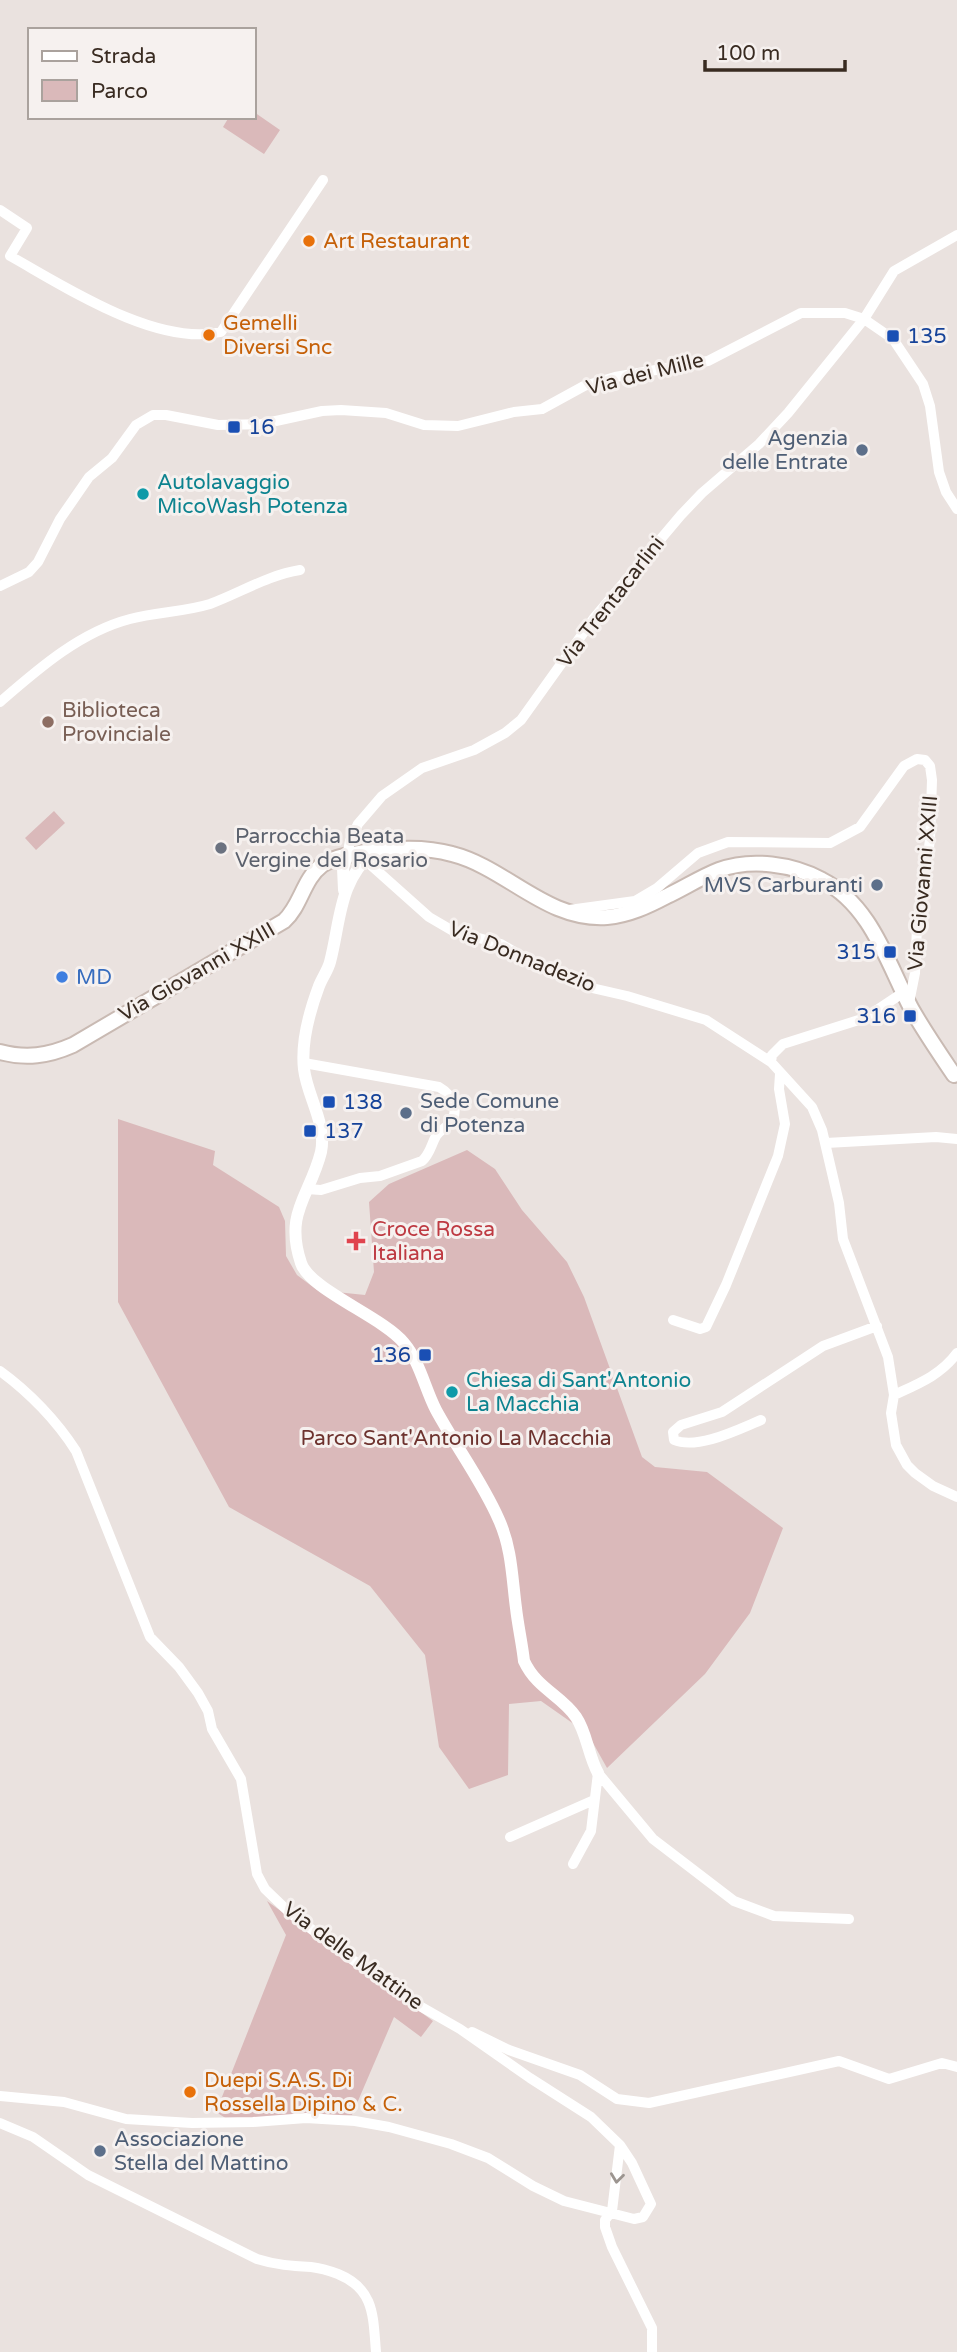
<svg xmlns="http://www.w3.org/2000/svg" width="957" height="2352" font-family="'Varela Round',sans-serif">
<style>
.green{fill:#dab9ba}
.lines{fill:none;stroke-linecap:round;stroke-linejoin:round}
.secondary-casing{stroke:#c9bab3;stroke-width:18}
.minor{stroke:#fff;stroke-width:10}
.tertiary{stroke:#fff;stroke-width:12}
.secondary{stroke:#fff;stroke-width:14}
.oneway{stroke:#9c9590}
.food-dot{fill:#e8710a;stroke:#f6f1ef;stroke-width:2.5}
.transit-dot{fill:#1a4fb4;stroke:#f6f1ef;stroke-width:2.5}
.service-dot{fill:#5c6f8a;stroke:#f6f1ef;stroke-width:2.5}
.culture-dot{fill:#0f9aa8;stroke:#f6f1ef;stroke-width:2.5}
.education-dot{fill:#8d6e63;stroke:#f6f1ef;stroke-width:2.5}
.worship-dot{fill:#6b7280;stroke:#f6f1ef;stroke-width:2.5}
.shop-dot{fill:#3f7fe0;stroke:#f6f1ef;stroke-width:2.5}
.health-dot{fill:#e0444e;stroke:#f6f1ef;stroke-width:2.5}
.labels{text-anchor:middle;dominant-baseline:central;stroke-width:6;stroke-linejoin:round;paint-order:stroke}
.food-label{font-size:21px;fill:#c56008;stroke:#f6f1ef;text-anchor:start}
.transit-label{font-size:21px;fill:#164399;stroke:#f6f1ef;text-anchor:start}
.street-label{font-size:21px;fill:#392b21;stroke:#f6f1ef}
.service-label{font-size:21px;fill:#4e5e75;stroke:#f6f1ef;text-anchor:end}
.culture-label{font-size:21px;fill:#0d838f;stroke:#f6f1ef;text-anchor:start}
.education-label{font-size:21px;fill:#785e54;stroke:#f6f1ef;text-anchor:start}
.worship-label{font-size:21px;fill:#5b616d;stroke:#f6f1ef;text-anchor:start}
.shop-label{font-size:21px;fill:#366cbe;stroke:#f6f1ef;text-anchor:start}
.health-label{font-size:21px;fill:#be3a42;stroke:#f6f1ef;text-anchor:start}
.park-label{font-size:21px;fill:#6d322e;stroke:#f6f1ef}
</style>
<rect width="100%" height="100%" fill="#eae2df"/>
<path class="green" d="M254 112 280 130 264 154 223 127 229 117H254Z
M54 811 65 823 36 850 25 838Z
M118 1119 215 1151 213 1165 279 1207 285 1221 286 1256 297 1275 317 1290 365 1295 374 1272 369 1202 389 1184 467 1150 495 1169 522 1210 567 1262 584 1297 642 1457 655 1467 707 1472 783 1528 750 1613 705 1674 607 1768 588 1734 541 1701 509 1704 508 1775 469 1789 439 1747 425 1655 370 1586 229 1507 118 1302Z
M267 1901 433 2021 421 2037 394 2017 352 2115 227 2119 216 2112 286 1935Z"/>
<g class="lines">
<defs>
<path id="secondary" d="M0 1052C26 1059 48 1056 73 1045L284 921C301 906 303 879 322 865 336 856 357 853 373 851 398 848 428 847 452 854 507 868 546 921 607 917 629 915 648 906 667 896 684 888 701 877 719 870 751 858 793 864 822 880 871 905 887 962 911 1008 924 1031 939 1053 954 1075"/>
</defs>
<use href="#secondary" class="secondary-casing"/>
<path class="minor" d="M0 210 27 228 10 256C64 286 156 347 221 332L323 180
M0 586 29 572 38 562 60 519 89 477 112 458 136 425 153 415H166L218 425 262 424 322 411 341 410 386 413 424 425 458 426 514 412 542 409 584 386 615 377 708 361 801 313H845L864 319 893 339 923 384 930 406 939 472 946 492 957 509
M0 702C38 669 80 632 130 619 157 612 184 612 210 604 240 593 268 575 300 570
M347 856 350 841 358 824 382 796 422 768 474 750 505 733 521 720 594 618 681 515 702 493 759 444 788 413 864 319 894 271 957 235
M364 859 429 917 453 931 501 944 538 966 592 988 627 996 706 1020 771 1062
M569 910 635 901 657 888 698 853 728 842 830 843 860 827 904 766 917 759 925 760 930 766 932 780 930 840 917 927 915 973 909 1003
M904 992 865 1018 783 1044 772 1055 771 1062 812 1107 822 1130 839 1203 843 1239 888 1357 894 1395 891 1413 896 1445 907 1465 915 1473 933 1486 957 1497
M304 1063 439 1087C453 1095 461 1112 448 1125 444 1129 439 1131 436 1136 431 1145 430 1154 422 1161L380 1176 360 1178 321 1190 307 1189
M826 1143 936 1137 957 1139
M673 1320 700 1329 706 1327 726 1285 778 1156 785 1124 779 1089 780 1074
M0 1371C29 1392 57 1421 76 1451L150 1637 179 1667 198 1693 208 1711 212 1729 241 1779 257 1874 265 1889 290 1913 347 1956 418 2005 460 2029 530 2078 591 2117 620 2145 632 2163 651 2204 643 2217 634 2219 564 2201 533 2186 488 2158 451 2144 389 2127 355 2121 306 2118 253 2122 192 2123 126 2119 64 2102 0 2096
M894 1395C918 1384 941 1375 957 1353
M761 1420C739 1429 698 1450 674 1440L673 1432 681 1425 722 1412 823 1346 877 1326
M598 1773 653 1839 734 1901 774 1916 849 1919
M510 1837 594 1800
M573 1864 591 1831 598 1773
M472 2032 509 2050 580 2075 617 2099 649 2103 839 2061 889 2079 942 2063 957 2067
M0 2123 33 2137 88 2175 257 2259C276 2265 292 2266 311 2267 320 2268 330 2271 338 2274 375 2289 373 2317 376 2352
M620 2145 612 2211 605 2220V2227L612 2247 652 2328V2352"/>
<path class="tertiary" d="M374 851C338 882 341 920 330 962 328 970 322 978 319 986 310 1010 301 1043 304 1069 307 1096 327 1124 321 1152 310 1196 284 1212 301 1263 310 1290 383 1317 404 1343 420 1362 425 1389 436 1410 456 1447 482 1481 499 1520 512 1549 512 1578 516 1608 518 1626 522 1643 524 1661 537 1689 561 1695 576 1717 587 1733 588 1755 598 1773
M344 890 343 868 347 856"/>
<use href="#secondary" class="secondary"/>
</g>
<defs><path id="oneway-chevron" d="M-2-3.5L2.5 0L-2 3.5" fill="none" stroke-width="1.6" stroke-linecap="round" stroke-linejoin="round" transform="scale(1.75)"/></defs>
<use class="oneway" href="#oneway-chevron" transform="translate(617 2178) rotate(97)"/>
<g class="food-dot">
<circle cx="309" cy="241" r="7"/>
<circle cx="209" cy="335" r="7"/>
<circle cx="190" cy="2092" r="7"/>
</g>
<g class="transit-dot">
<rect x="886" y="329" width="14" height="14" rx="3.5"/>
<rect x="227" y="420" width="14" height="14" rx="3.5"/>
<rect x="883" y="945" width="14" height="14" rx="3.5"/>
<rect x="903" y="1009" width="14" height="14" rx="3.5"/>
<rect x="322" y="1095" width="14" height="14" rx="3.5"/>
<rect x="303" y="1124" width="14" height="14" rx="3.5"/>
<rect x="418" y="1348" width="14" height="14" rx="3.5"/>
</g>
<g class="service-dot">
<circle cx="862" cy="450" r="7"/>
<circle cx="877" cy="885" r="7"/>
<circle cx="406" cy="1113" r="7"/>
<circle cx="100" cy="2151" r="7"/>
</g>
<g class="culture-dot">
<circle cx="143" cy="494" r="7"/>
<circle cx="452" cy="1392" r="7"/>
</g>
<circle class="education-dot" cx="48" cy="722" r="7"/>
<circle class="worship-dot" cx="221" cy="848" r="7"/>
<circle class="shop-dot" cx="62" cy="977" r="7"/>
<path class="health-dot" d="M352.5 1230.5h7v7h7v7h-7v7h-7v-7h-7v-7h7z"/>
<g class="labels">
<g class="food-label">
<text x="323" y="241">Art Restaurant</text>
<text x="223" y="323">Gemelli<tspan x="223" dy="24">Diversi Snc</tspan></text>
<text x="204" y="2080">Duepi S.A.S. Di<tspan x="204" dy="24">Rossella Dipino &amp; C.</tspan></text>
</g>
<g class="transit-label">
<text x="907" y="336">135</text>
<text x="248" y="427">16</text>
<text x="876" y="952" text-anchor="end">315</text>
<text x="896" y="1016" text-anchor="end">316</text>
<text x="343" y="1102">138</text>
<text x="324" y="1131">137</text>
<text x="411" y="1355" text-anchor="end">136</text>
</g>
<g class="street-label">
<text transform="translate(645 374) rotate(-14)">Via dei Mille</text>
<text transform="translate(611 602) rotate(-52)">Via Trentacarlini</text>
<text transform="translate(923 883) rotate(-85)">Via Giovanni XXIII</text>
<text transform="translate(522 957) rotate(22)">Via Donnadezio</text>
<text transform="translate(197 972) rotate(-30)">Via Giovanni XXIII</text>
<text transform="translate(353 1956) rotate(36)">Via delle Mattine</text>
</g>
<g class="service-label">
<text x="848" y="438">Agenzia<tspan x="848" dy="24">delle Entrate</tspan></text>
<text x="863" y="885">MVS Carburanti</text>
<text x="420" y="1101" text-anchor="start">Sede Comune<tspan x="420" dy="24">di Potenza</tspan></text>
<text x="114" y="2139" text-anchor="start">Associazione<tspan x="114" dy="24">Stella del Mattino</tspan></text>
</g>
<g class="culture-label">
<text x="157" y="482">Autolavaggio<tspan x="157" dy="24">MicoWash Potenza</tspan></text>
<text x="466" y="1380">Chiesa di Sant'Antonio<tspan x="466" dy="24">La Macchia</tspan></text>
</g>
<g class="education-label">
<text x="62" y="710">Biblioteca<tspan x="62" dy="24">Provinciale</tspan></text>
</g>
<g class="worship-label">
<text x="235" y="836">Parrocchia Beata<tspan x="235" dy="24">Vergine del Rosario</tspan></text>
</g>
<g class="shop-label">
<text x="76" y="977">MD</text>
</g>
<g class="health-label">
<text x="372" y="1229">Croce Rossa<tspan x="372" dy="24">Italiana</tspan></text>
</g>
<g class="park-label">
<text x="456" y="1438">Parco Sant'Antonio La Macchia</text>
</g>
</g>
<rect x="28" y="28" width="228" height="91" fill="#f6f1ef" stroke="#aaa29d" stroke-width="2"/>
<rect x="42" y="51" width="35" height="10" fill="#ffffff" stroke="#aaa29d" stroke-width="2"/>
<text x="91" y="63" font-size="21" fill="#392b21">Strada</text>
<rect x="42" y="80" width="35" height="21" fill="#dab9ba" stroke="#aaa29d" stroke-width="2"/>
<text x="91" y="98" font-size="21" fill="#392b21">Parco</text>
<path d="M705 60v10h140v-10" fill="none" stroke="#392b21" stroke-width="3.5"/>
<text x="716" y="60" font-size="21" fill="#392b21" stroke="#f6f1ef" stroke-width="5" paint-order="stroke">100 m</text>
</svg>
